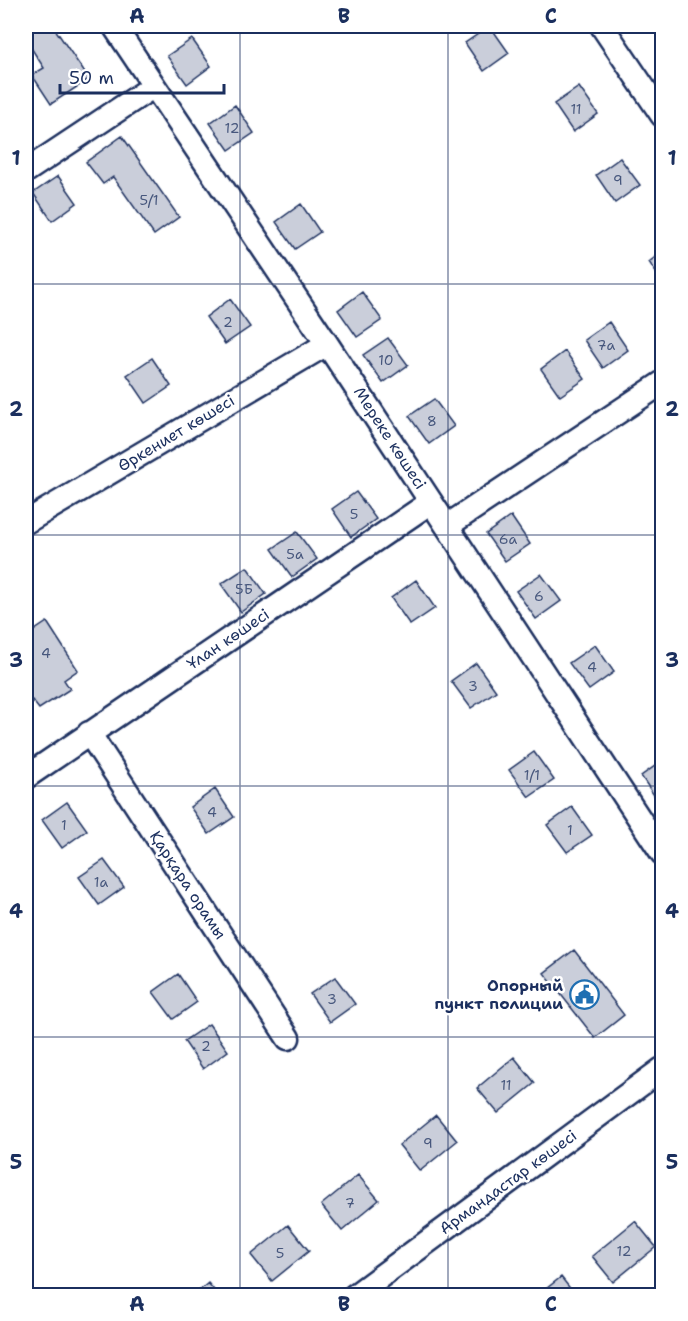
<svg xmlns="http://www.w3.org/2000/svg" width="688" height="1321" font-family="'Shantell Sans',sans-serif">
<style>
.building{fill:#caceda;stroke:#1b2f5e;stroke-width:1.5}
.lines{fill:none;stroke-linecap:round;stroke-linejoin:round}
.minor-casing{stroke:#1b2f5e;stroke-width:27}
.minor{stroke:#fff;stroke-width:22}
.grid{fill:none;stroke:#1b2f5e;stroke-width:1.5;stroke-opacity:0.55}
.labels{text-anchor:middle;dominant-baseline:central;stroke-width:5;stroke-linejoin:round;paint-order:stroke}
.number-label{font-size:14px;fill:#47577d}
.street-label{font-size:16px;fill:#1b2f5e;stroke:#fff}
.poi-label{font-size:16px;font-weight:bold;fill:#1b2f5e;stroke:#fff;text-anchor:end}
.neatline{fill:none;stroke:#1b2f5e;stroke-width:2}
.grid-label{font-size:20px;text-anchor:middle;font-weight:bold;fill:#1b2f5e}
</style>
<rect width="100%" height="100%" fill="#fff"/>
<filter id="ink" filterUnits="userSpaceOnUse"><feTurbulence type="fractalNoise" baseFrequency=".0167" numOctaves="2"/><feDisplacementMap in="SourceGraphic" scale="12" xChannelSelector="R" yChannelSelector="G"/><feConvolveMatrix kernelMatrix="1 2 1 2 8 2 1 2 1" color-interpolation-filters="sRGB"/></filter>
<g filter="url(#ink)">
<path class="building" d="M26 26H39L26 35Z
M39 26H53L89 79 51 104 32 75 44 68 26 40V35Z
M490 26 509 53 484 71 465 43Z
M192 39 211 66 187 84 167 56Z
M579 87 598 114 573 132 554 104Z
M235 105 254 133 229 150 210 123Z
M122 136 179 217 154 235 113 177 103 184 86 162Z
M620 158 640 185 615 203 596 175Z
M58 176 77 203 52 221 33 193Z
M301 204 320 232 295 249 276 222Z
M662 252V282L649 262Z
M362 292 382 320 357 337 338 310Z
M230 299 250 327 225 344 206 317Z
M609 322 628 350 603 368 584 340Z
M388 338 408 365 383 383 363 355Z
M565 351 585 379 560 396 541 369Z
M152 358 171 386 146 403 127 375Z
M434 399 454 426 429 444 409 416Z
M356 492 376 519 351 537 332 509Z
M511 516 530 544 505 561 486 534Z
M297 532 317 559 292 577 272 549Z
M247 567 266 594 241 612 221 584Z
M541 574 561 601 536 619 516 591Z
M416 580 435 608 410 625 391 598Z
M47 622 78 670 64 680 70 689 39 709 32 700 26 704V636Z
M595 645 614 672 589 690 569 663Z
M476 663 496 691 471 708 451 681Z
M534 752 554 780 529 797 509 770Z
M662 761V802L660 804 641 776Z
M215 789 234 817 209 834 190 807Z
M67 802 87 830 62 848 42 820Z
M572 807 592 835 567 852 547 825Z
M104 860 124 887 99 905 79 877Z
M574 950 624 1015 595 1038 544 973Z
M178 974 197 1002 173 1019 153 992Z
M335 977 355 1004 330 1022 310 994Z
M209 1024 228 1051 203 1069 184 1041Z
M514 1057 535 1083 498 1113 477 1088Z
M436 1115 457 1141 420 1171 399 1145Z
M358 1175 379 1200 342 1231 321 1205Z
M635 1221 656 1247 613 1282 592 1256Z
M288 1225 309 1251 272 1281 251 1255Z
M561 1277 576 1296H537Z
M208 1283 219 1296H193Z"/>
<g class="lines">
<defs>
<path id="minor" d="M114 26 327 344 662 853
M602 26 662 115
M26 171 154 86
M26 522 327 344
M447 526 662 383
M89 733 288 1038
M26 777 431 502
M354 1296 662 1069"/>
</defs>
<use href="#minor" class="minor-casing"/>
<use href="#minor" class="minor"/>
</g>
</g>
<path class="grid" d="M240 26V1296M448 26V1296M26 284H662M26 535H662M26 786H662M26 1037H662"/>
<defs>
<symbol id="civic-ring" viewBox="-11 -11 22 22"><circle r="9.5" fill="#fff" stroke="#1f6fb2" stroke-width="1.5"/><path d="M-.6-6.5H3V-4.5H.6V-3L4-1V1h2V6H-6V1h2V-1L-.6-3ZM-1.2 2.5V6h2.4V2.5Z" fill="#1f6fb2"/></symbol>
</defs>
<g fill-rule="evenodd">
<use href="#civic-ring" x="568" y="978" width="33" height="33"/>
</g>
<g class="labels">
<g class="number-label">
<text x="576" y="109">11</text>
<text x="232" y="128">12</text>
<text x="618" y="180">9</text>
<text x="149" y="200">5/1</text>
<text x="228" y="322">2</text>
<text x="606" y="345">7а</text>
<text x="386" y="360">10</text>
<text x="432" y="421">8</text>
<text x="354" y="514">5</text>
<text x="508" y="539">6а</text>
<text x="295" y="554">5а</text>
<text x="244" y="589">5Б</text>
<text x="539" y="596">6</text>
<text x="46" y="653">4</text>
<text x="592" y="667">4</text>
<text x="473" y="686">3</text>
<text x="532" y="775">1/1</text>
<text x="212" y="812">4</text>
<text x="64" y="825">1</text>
<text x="570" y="830">1</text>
<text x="101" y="882">1а</text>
<text x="332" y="999">3</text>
<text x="206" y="1046">2</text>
<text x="506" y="1085">11</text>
<text x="428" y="1143">9</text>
<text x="350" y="1203">7</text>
<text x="624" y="1251">12</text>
<text x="280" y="1253">5</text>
</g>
<g class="street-label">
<text transform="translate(176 433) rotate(-31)">Өркениет көшесі</text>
<text transform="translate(390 438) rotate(57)">Мереке көшесі</text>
<text transform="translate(228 639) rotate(-34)">Ұлан көшесі</text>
<text transform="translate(188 885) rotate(57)">Қарқара орамы</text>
<text transform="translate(508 1182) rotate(-36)">Армандастар көшесі</text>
</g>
<g class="poi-label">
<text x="563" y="985">Опорный<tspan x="563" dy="18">пункт полиции</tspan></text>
</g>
</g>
<rect width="688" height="1321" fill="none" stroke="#fff" stroke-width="66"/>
<path d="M60 84v9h164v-9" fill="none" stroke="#1b2f5e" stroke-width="3"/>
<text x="69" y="84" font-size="18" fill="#1b2f5e" stroke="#ffffff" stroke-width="4.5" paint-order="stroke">50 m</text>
<rect x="33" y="33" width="622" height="1255" class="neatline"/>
<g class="grid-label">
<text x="137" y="23">A</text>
<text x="344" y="23">B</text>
<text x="551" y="23">C</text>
<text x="16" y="165">1</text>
<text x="672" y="165">1</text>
<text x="16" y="416">2</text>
<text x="672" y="416">2</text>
<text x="16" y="667">3</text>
<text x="672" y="667">3</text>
<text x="16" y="918">4</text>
<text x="672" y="918">4</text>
<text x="16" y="1169">5</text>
<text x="672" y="1169">5</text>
<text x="137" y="1311">A</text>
<text x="344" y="1311">B</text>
<text x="551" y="1311">C</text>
</g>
</svg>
